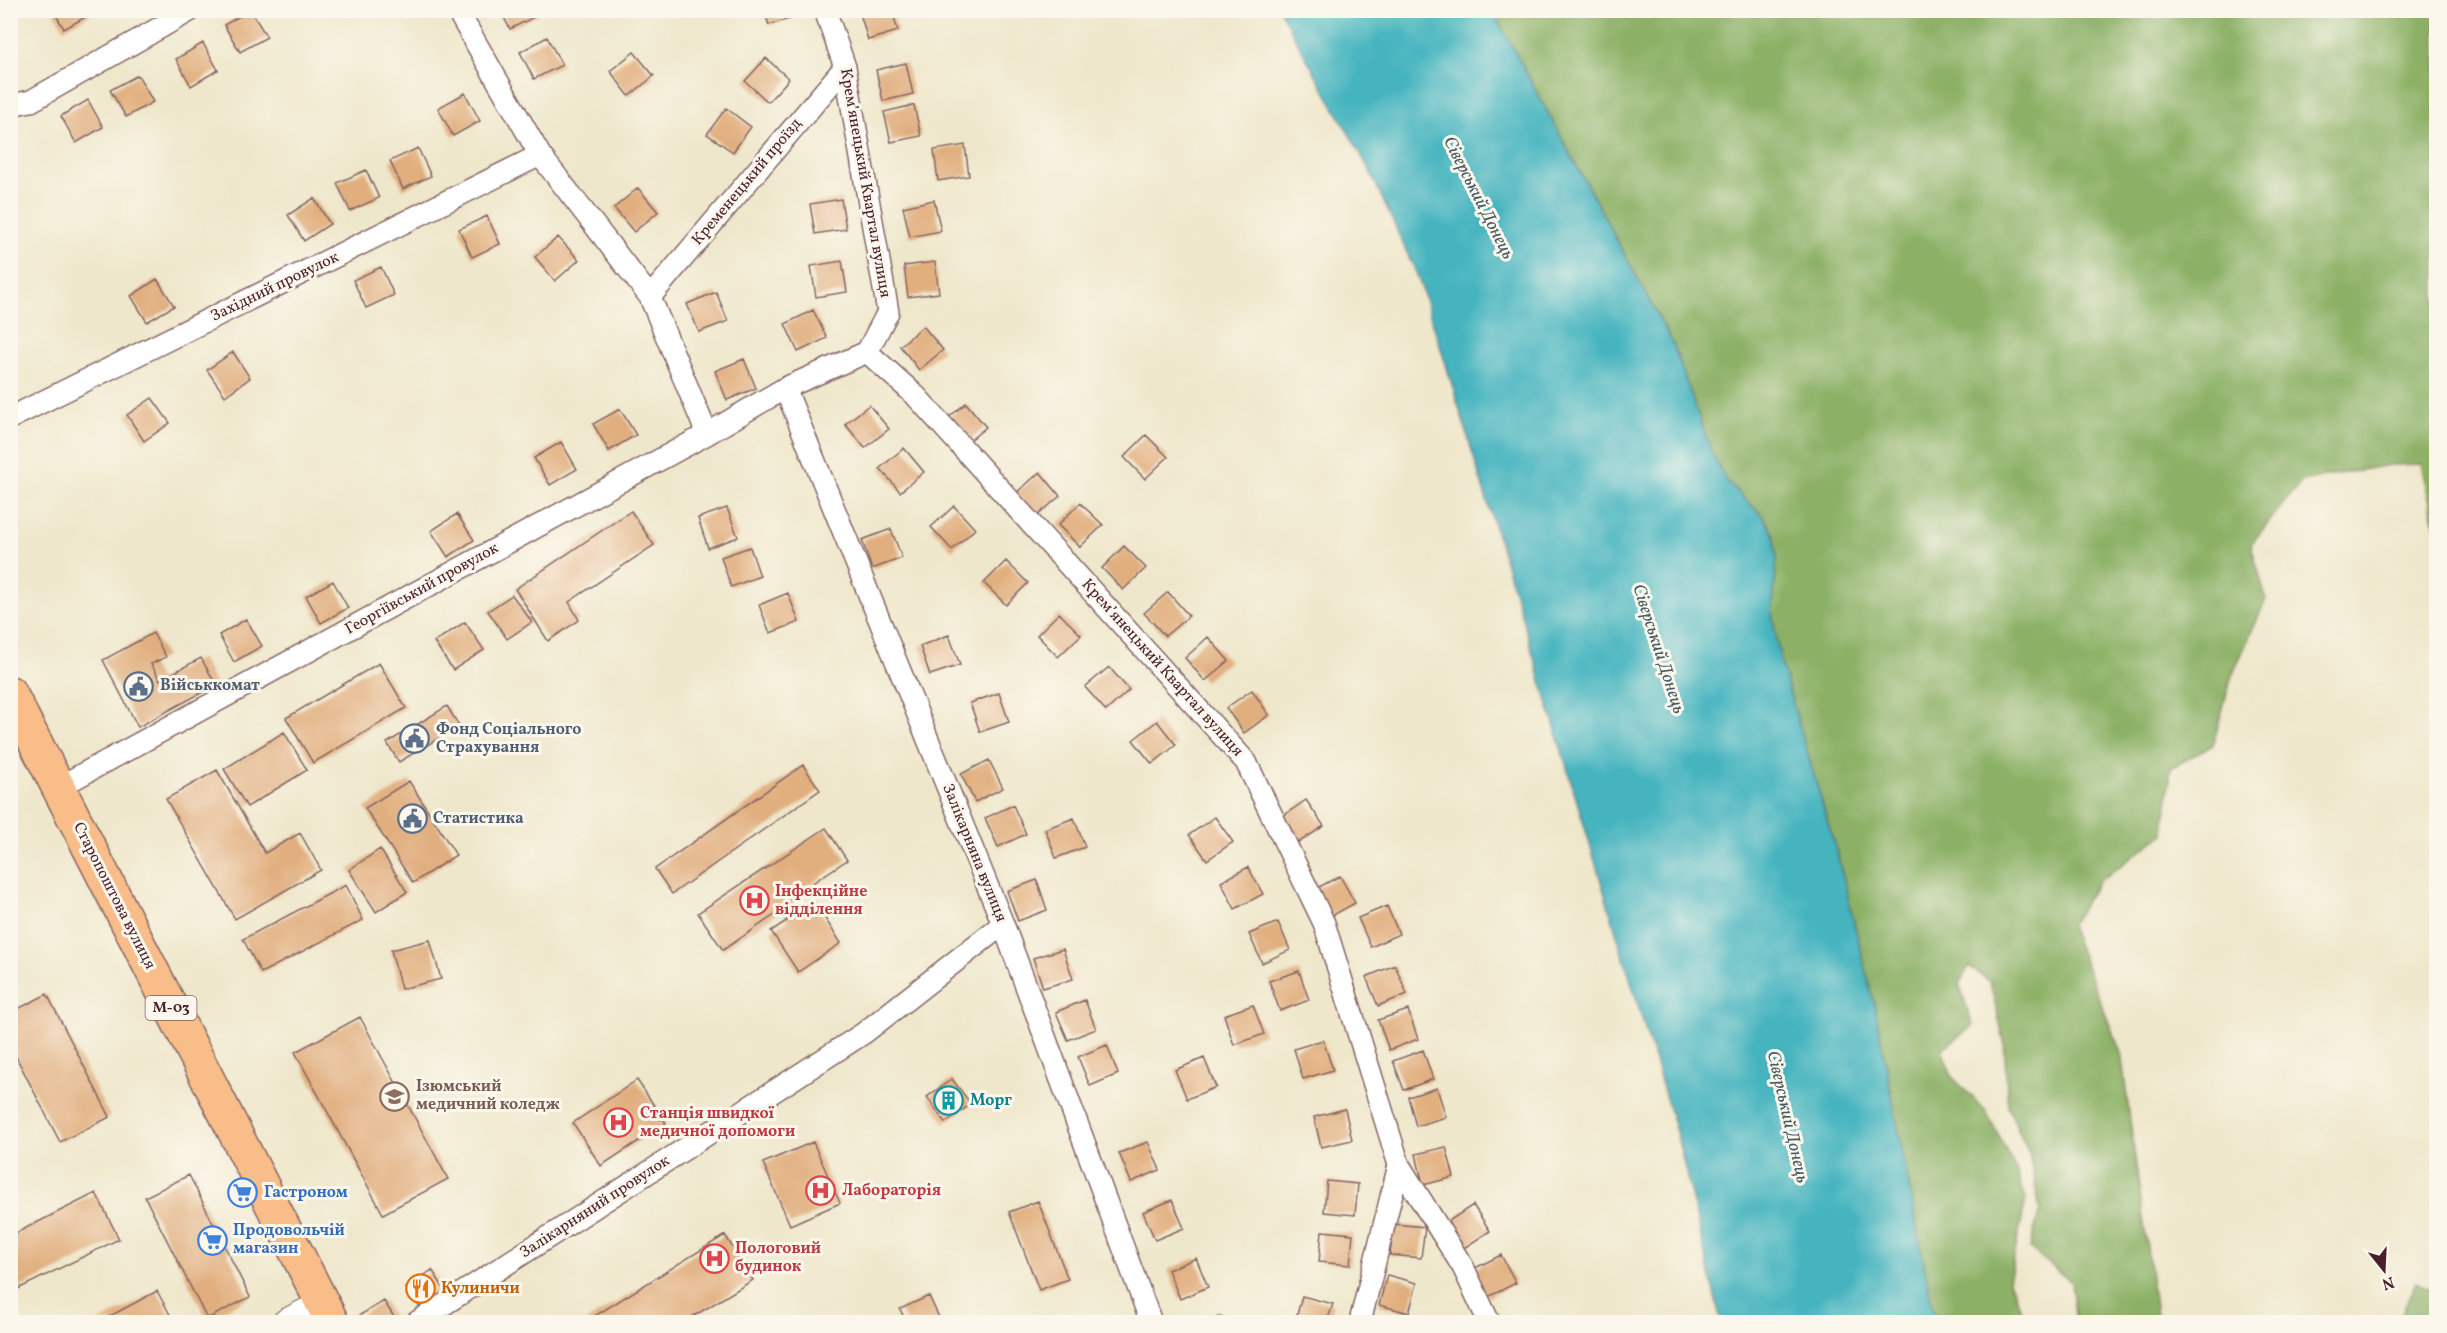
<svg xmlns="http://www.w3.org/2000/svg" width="2447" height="1333" font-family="Vollkorn,serif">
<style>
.forest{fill:#8cb166;stroke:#6b6848;stroke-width:1.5}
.water{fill:#45b4bf;stroke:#486a75;stroke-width:1.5}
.building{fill:#e1ae7e}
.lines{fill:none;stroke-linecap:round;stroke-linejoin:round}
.minor-casing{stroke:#846563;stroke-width:24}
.tertiary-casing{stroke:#846563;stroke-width:28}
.trunk-casing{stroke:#846563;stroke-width:36}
.minor{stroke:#fff;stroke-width:21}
.tertiary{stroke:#fff;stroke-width:26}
.trunk{stroke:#f8bd89;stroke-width:33}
.labels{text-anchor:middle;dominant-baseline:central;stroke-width:6;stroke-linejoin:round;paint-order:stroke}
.shield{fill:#fbf7ec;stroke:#7f6065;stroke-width:1.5}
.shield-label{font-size:15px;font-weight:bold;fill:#4a1f2b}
.street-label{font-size:16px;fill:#4a1f2b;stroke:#fbf7ec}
.service-label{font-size:16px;font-weight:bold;fill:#4e5e75;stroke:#fbf7ec;text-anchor:start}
.health-label{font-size:16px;font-weight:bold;fill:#be3a42;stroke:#fbf7ec;text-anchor:start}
.education-label{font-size:16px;font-weight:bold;fill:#785e54;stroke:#fbf7ec;text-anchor:start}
.culture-label{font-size:16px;font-weight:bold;fill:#0d838f;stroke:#fbf7ec;text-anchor:start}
.shop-label{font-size:16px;font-weight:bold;fill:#366cbe;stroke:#fbf7ec;text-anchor:start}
.food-label{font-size:16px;font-weight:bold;fill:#c56008;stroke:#fbf7ec;text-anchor:start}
.water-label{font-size:18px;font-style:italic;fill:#485b66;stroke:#fbf7ec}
</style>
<rect width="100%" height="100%" fill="#fbf7ec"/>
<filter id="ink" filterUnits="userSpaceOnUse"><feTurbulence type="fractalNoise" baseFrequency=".0167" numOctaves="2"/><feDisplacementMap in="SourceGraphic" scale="12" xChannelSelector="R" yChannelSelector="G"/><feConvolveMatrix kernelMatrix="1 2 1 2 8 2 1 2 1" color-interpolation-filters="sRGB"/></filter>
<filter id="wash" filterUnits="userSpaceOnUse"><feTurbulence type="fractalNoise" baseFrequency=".008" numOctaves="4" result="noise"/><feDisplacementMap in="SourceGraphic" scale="24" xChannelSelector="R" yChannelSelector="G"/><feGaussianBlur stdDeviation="1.35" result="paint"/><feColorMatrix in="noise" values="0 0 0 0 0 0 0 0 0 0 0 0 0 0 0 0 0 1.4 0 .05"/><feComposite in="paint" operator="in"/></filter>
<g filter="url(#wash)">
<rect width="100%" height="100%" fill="#efe7cb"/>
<path class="forest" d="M1493 11H2436V528L2421 464 2389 465 2302 481 2251 544 2266 599 2231 678 2213 745 2171 768 2164 834 2098 882 2070 926 2121 1053 2157 1322H2076L2071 1282 2030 1248 2040 1209 2029 1153 2008 1107 2004 1041 1990 982 1969 966 1959 984 1973 1026 1942 1049 1952 1077 1986 1111 2016 1170 2026 1199 2009 1281 2026 1322H1935L1875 1008 1838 857 1781 663 1772 615 1777 558 1763 516 1727 482 1713 456 1673 344Z
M2416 1282 2436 1292V1322H2400L2399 1320Z"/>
<path class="water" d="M1280 11H1493L1673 344 1713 456 1727 482 1763 516 1774 535 1777 558 1772 615 1781 663 1838 857 1875 1008 1935 1322H1721L1677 1135 1449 374 1418 277 1370 171Z"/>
<g id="blocks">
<path class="building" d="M53 10H89L91 14 64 29Z
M250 10 267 37 240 52 224 25Z
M500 10H535L538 15 510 29Z
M764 10H797L799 16 769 25Z
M859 10H892L898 31 868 40Z
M547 37 562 65 534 79 520 52Z
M203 43 218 70 191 86 176 59Z
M634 52 654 76 629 96 610 71Z
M766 58 789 79 768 102 745 81Z
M906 63 913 94 883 101 876 70Z
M138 75 153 102 126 117 110 90Z
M465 93 480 121 453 136 438 108Z
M88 100 103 127 76 143 61 116Z
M914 105 921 136 891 142 884 112Z
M726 108 751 127 733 152 707 134Z
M965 145 969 176 938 181 934 150Z
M418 148 431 176 403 189 390 161Z
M366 170 379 198 350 211 337 183Z
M638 188 658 212 634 232 614 208Z
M314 198 330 224 304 241 288 215Z
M841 199 846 229 815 234 810 204Z
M934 200 941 231 910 237 903 207Z
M487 216 500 244 472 257 459 229Z
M558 237 579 260 555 281 535 257Z
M10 247H17L18 278H10Z
M842 261 847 292 816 297 811 266Z
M935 262 939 293 908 297 904 266Z
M381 267 394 295 366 308 353 280Z
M157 279 174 306 147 322 131 296Z
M716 292 728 321 699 332 687 304Z
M813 310 827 338 798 352 785 324Z
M923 326 943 350 919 370 900 346Z
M233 352 250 378 225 396 207 370Z
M744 359 756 388 727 400 715 371Z
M152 398 170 423 144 441 127 415Z
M966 403 986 427 962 447 942 423Z
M869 405 889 429 865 448 845 424Z
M620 409 636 435 609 451 593 424Z
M1146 435 1168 457 1145 479 1124 457Z
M561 442 577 469 550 485 534 458Z
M904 448 924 472 900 492 880 468Z
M1040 472 1060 496 1037 516 1016 493Z
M1080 503 1103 525 1080 547 1058 525Z
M954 506 975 529 952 550 931 527Z
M727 508 738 537 708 548 698 518Z
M631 511 654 545 569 602 579 620 548 641 515 589Z
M457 514 474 540 448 557 431 531Z
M891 529 902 558 872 569 862 540Z
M1124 546 1146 568 1123 590 1102 568Z
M750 547 760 576 731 587 721 557Z
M1006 561 1028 583 1006 605 984 583Z
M333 581 348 608 321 623 306 596Z
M1168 592 1189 616 1165 636 1144 613Z
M788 593 799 622 770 633 759 605Z
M512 595 532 622 507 639 488 611Z
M1059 613 1081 635 1058 657 1037 635Z
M246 619 262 646 234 662 219 635Z
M465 622 484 650 453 670 434 642Z
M153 633 166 657 151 664 160 680 201 658 216 685 138 727 103 660Z
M949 635 960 665 930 675 920 646Z
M1208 637 1229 661 1205 681 1185 658Z
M379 663 406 708 313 763 286 718Z
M1109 667 1129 690 1106 711 1085 687Z
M1252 690 1269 715 1244 733 1226 708Z
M999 693 1009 722 980 732 970 703Z
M447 706 459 726 399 762 387 743Z
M1157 721 1176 745 1152 764 1133 740Z
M284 732 307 770 247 807 224 769Z
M989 760 1003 788 975 802 961 774Z
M803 765 820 790 672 894 655 869Z
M217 770 265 853 300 833 321 870 235 919 166 799Z
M409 781 456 855 413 883 365 808Z
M1306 800 1324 826 1298 843 1280 818Z
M1013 805 1026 834 998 847 985 818Z
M1215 817 1233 842 1207 860 1189 835Z
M1074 818 1085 847 1056 858 1045 829Z
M826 828 847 860 790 898 800 913 815 903 841 943 798 972 771 931 788 920 782 910 723 950 698 913Z
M380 849 407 892 376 912 349 870Z
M1248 867 1263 894 1235 909 1221 882Z
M1340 876 1355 903 1328 918 1313 890Z
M1037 880 1047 910 1018 921 1007 891Z
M346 885 363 920 261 973 243 939Z
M1387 906 1399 934 1371 947 1358 918Z
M1278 922 1290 950 1262 963 1249 934Z
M430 940 441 979 401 989 391 950Z
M1063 949 1073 979 1043 988 1033 958Z
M1395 965 1407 994 1378 1006 1366 977Z
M1299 971 1309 1000 1280 1011 1269 981Z
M47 994 110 1117 60 1142 10 1045V1013Z
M1085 1000 1096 1029 1068 1040 1056 1012Z
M1253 1005 1264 1034 1234 1045 1224 1015Z
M1408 1010 1418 1039 1389 1050 1378 1020Z
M360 1017 448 1179 383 1214 295 1052Z
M1323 1040 1333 1070 1303 1079 1294 1049Z
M1107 1045 1118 1074 1090 1086 1078 1057Z
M1423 1050 1433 1079 1404 1090 1393 1061Z
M1204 1058 1216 1087 1187 1099 1175 1070Z
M952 1079 971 1104 945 1123 927 1097Z
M637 1080 666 1123 601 1166 573 1123Z
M1437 1088 1446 1117 1416 1126 1408 1097Z
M1345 1109 1352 1140 1321 1147 1314 1117Z
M813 1142 840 1203 790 1225 763 1163Z
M1148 1142 1160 1170 1131 1182 1119 1153Z
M1446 1147 1454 1177 1423 1185 1416 1154Z
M189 1175 250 1297 207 1319 145 1197Z
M1327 1181 1358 1184 1355 1215 1324 1212Z
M96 1193 119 1239 10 1293V1236Z
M1172 1200 1184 1228 1155 1240 1143 1212Z
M1038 1201 1068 1279 1039 1290 1009 1212Z
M1473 1205 1490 1231 1464 1248 1447 1222Z
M1394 1224 1425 1227 1421 1258 1390 1255Z
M1322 1231 1353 1234 1350 1265 1319 1262Z
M725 1235 753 1280 684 1322H585Z
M1501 1255 1516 1283 1488 1297 1473 1269Z
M1196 1258 1208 1287 1180 1299 1168 1270Z
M432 1270 449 1296 424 1313 406 1288Z
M1387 1275 1417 1283 1409 1313 1379 1305Z
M157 1291 174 1322H99Z
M929 1296 941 1322H906L900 1309Z
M1302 1296 1333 1304 1327 1322H1295Z
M384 1301 397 1322H364L360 1315Z
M1221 1316 1224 1322H1206Z"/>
</g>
</g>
<g filter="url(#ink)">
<use href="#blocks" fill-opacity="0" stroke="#846563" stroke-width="1.5"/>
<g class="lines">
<defs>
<path id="minor" d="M457 10 540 155 650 297 707 434
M10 105 31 101 191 10
M650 297 845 67
M867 352 915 395 1246 762 1324 923 1399 1165 1360 1322
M785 388 1003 924 1151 1322
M10 418 540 155
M59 787 707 434 785 388 867 352 888 312 845 67 825 10
M1399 1165 1463 1267 1489 1322
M417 1322 864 1033 1003 924"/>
<path id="tertiary" d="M286 1322 321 1304"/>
<path id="trunk" d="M10 693 332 1322"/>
</defs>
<use href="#minor" class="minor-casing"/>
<use href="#tertiary" class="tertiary-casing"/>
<use href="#trunk" class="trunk-casing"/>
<use href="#minor" class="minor"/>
<use href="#tertiary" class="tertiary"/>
<use href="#trunk" class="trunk"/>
</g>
</g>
<defs>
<symbol id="civic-ring" viewBox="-11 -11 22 22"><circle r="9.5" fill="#fbf7ec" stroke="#5c6f8a" stroke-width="1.5"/><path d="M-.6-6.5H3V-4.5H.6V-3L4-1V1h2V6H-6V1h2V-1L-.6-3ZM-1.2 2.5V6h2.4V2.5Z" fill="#5c6f8a"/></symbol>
<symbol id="hospital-ring" viewBox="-11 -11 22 22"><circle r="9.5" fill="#fbf7ec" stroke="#e0444e" stroke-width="1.5"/><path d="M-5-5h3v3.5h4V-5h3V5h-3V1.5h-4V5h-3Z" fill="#e0444e"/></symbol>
<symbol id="university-ring" viewBox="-11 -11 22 22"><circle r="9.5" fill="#fbf7ec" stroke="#8d6e63" stroke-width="1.5"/><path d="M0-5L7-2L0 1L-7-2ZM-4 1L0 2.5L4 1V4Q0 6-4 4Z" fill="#8d6e63"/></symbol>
<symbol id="building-ring" viewBox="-11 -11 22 22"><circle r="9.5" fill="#fbf7ec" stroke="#0f9aa8" stroke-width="1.5"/><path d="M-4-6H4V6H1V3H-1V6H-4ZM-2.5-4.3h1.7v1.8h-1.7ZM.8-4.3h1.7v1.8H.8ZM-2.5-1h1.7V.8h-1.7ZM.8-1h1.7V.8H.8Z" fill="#0f9aa8"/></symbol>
<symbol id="supermarket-ring" viewBox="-11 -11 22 22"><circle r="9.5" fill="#fbf7ec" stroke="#3f7fe0" stroke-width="1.5"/><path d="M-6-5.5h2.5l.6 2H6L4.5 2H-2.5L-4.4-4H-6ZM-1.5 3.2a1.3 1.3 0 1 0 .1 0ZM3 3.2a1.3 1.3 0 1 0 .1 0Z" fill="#3f7fe0"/></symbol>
<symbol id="restaurant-ring" viewBox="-11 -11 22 22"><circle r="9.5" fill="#fbf7ec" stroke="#e8710a" stroke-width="1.5"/><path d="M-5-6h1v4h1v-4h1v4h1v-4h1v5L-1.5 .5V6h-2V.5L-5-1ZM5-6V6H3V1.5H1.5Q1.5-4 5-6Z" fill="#e8710a"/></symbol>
</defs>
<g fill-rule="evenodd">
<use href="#civic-ring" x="122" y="670" width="33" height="33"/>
<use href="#civic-ring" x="398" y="722" width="33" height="33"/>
<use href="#civic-ring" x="396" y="802" width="33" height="33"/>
<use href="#hospital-ring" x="738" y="884" width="33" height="33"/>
<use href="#university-ring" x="378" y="1080" width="33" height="33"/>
<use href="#building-ring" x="932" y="1084" width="33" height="33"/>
<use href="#hospital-ring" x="602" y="1106" width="33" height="33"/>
<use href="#hospital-ring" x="804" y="1174" width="33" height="33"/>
<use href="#supermarket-ring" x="226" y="1176" width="33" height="33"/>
<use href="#supermarket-ring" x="196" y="1224" width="33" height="33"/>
<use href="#hospital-ring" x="698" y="1242" width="33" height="33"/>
<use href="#restaurant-ring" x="404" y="1272" width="33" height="33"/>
</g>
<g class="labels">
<rect class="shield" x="145.5" y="996" width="51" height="24" rx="4.5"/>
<g class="shield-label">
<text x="171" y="1008">М-03</text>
</g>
<g class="street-label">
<text transform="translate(747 182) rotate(-50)">Кременецький проїзд</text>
<text transform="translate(865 183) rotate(80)">Крем’янецький Квартал вулиця</text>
<text transform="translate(275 287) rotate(-26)">Західний провулок</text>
<text transform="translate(422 589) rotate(-29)">Георгіївський провулок</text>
<text transform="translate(1162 668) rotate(48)">Крем’янецький Квартал вулиця</text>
<text transform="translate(974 853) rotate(68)">Залікарняна вулиця</text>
<text transform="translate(114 896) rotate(63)">Старопоштова вулиця</text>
<text transform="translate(595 1207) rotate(-33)">Залікарняний провулок</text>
</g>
<g class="service-label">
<text x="160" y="686">Вiйськкомат</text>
<text x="436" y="730">Фонд Соцiального<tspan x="436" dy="18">Страхування</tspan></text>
<text x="433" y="819">Статистика</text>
</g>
<g class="health-label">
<text x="775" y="892">Інфекційне<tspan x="775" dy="18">відділення</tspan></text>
<text x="640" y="1114">Станція швидкої<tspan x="640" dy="18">медичної допомоги</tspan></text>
<text x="842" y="1191">Лабораторія</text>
<text x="735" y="1249">Пологовий<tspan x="735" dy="18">будинок</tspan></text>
</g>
<g class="education-label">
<text x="416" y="1087">Ізюмський<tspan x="416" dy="18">медичний коледж</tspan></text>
</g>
<g class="culture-label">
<text x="970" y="1101">Морг</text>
</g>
<g class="shop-label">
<text x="264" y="1193">Гастроном</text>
<text x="233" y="1231">Продовольчiй<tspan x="233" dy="18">магазин</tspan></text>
</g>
<g class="food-label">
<text x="441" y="1289">Кулиничи</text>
</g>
<g class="water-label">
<text transform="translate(1478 198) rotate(63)">Сіверський Донець</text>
<text transform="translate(1658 649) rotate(72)">Сіверський Донець</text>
<text transform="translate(1787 1117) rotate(77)">Сіверський Донець</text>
</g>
</g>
<rect width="2447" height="1333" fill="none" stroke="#fbf7ec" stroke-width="36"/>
<g transform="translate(2384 1270) rotate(162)" stroke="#fbf7ec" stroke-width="4.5" paint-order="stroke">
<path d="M0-4.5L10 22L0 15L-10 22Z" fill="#4a1f2b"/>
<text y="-9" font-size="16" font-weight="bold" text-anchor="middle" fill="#4a1f2b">N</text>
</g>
</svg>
